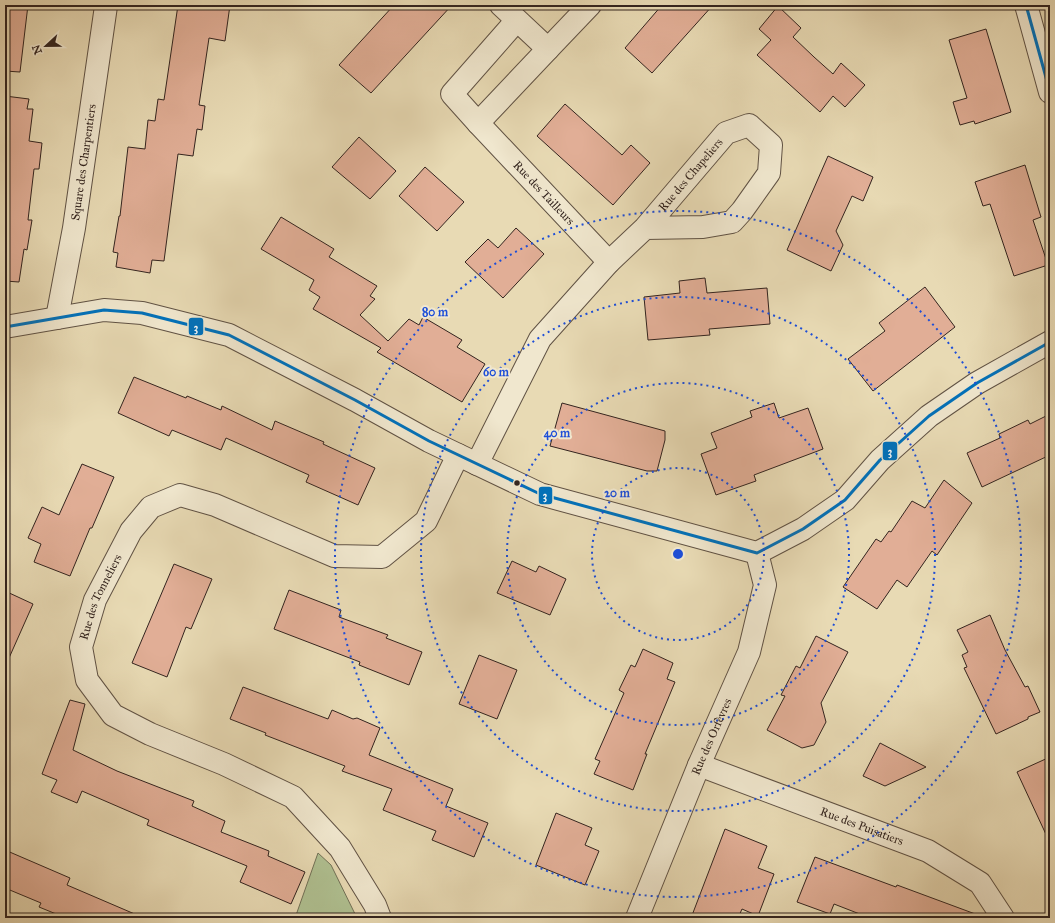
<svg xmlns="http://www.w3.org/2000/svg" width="1055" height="923" font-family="'IM FELL Great Primer',serif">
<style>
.green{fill:#b0c192;stroke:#727258}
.building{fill:#e1ae96;stroke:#33241f}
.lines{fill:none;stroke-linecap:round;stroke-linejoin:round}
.street-casing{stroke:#605244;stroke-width:24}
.street{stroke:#f0e7ce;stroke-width:22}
.bus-1-casing{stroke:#f0e7ce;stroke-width:6}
.bus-1{stroke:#0071bb;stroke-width:3}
.ring{fill:none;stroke:#1d4ed8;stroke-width:2;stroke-dasharray:2 4}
.bus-dot{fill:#33241f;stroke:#f0e7ce;stroke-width:1.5}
.labels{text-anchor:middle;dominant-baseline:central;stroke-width:4;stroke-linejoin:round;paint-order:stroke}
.street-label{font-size:12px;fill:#33241f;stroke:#f0e7ce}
.centre{fill:#1d4ed8;stroke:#f0e7ce;stroke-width:2}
.ring-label{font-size:12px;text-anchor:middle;font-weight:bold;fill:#1d4ed8;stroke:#f0e7ce;stroke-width:4;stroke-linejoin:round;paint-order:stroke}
.line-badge{stroke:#f0e7ce;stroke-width:1.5}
.badge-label{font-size:11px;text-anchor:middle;font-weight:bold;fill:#fff}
</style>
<rect width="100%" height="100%" fill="#e8dab4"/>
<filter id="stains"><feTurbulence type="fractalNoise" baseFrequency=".005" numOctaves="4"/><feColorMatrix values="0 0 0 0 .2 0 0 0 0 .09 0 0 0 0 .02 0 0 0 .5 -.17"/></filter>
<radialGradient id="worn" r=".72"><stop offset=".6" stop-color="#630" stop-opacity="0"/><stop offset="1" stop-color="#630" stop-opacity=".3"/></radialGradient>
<path class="green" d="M318 853 331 865 357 918H295Z"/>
<path class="building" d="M5 5H28L20 72 5 71Z
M178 5H230L225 41 209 38 199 105 205 106 202 130 197 129 193 156 178 154 164 261 152 260 150 273 116 267 118 253 113 252 119 216H120L128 147 145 149 148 120 155 121 158 99 164 100Z
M394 5H452L371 93 339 65Z
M662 5H713L652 73 625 48Z
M778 6 801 28 793 37 814 57 833 74 841 63 865 85 845 107 833 96 820 112 757 55 771 40 759 29Z
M986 29 1011 112 975 124 974 121 960 125 953 102 967 98 949 40Z
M5 96 29 99 27 109H33L29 141 42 143 39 169H34L28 220H32L27 250 24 249 19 282 5 281Z
M565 104 622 155 631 145 650 163 613 205 537 136Z
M359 137 396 171 370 199 332 167Z
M828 156 873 177 863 201 852 196 836 231 843 245 831 271 787 250Z
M1025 165 1041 217 1033 220 1048 265 1014 276 990 204 983 206 975 182Z
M425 167 464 202 437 231 399 196Z
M281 217 334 249 329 257 377 286 370 296 375 299 360 315 388 341 409 319 419 325 423 317 462 340 457 347 485 364 462 402 377 352 381 348 313 309 320 297 309 290 314 280 261 249Z
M516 228 544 254 503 298 465 262 488 239 498 248Z
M705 278 707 293 767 288 770 324 709 329 710 335 648 340 644 297 680 293 679 281Z
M925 287 955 327 873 391 848 359 885 331 879 323Z
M134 377 186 398 187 396 221 410 222 406 272 430 275 421 324 442 323 444 375 468 358 505 306 482 309 475 226 438 221 450 172 430 169 436 118 413Z
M562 403 665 431V440L657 471H647L550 446Z
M774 403 779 418 808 408 823 449 754 475 756 481 716 495 701 454 717 448 711 433 752 417 750 411Z
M1050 414V455L982 487 967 453 1000 438 999 434 1028 420 1030 424Z
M82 464 114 477 92 528H90L70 576 34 562 41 544 28 538 42 507 59 515Z
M944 480 972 503 937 555 932 551 907 587 897 580 877 609 843 587 876 539 881 542 889 531 891 532 912 501 925 508Z
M512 561 536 572 539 566 566 579 550 615 497 593Z
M174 564 212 579 191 629 186 627 167 677 132 663Z
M289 590 341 610 339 617 388 635 386 638 422 652 409 685 359 665 360 662 274 629Z
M5 591 33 604 5 667Z
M990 615 1005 650 1025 687 1028 686 1040 712 1028 717V719L996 734 964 668 967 667 962 655 968 652 957 630Z
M816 636 848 652 821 703 826 722 814 745 802 748 767 730 785 696 781 695 796 666 800 668Z
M643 649 673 663 667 679 675 682 645 754H647L633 790 594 774 600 761 595 759 624 693 619 690 631 665 635 667Z
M479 655 517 670 497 719 459 704Z
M243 687 328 719 332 710 353 719 357 718 380 728 369 755 453 789 446 806 488 823 474 857 432 840 436 831 383 810 392 789 342 771 345 766 265 735 266 733 230 719Z
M70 700 85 704 73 750 117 771 194 801 192 806 225 821 221 832 269 851 268 856 305 872 291 904 240 882 247 866 147 825 149 820 82 791 77 803 51 792 57 780 42 774Z
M880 743 926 767 885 786 863 776Z
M1050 757V843L1017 772Z
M556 813 592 828 585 845 599 851 585 885 536 865Z
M725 829 767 846 758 868 774 874 758 916 742 909 738 918H691Z
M5 850 70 878 67 885 144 918H66L39 907 41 903 5 888Z
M815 857 896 887 897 885 978 915V918H870L834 904 830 914 797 902Z"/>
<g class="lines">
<defs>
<g id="street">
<path d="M501 5 548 49 478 123 452 94 517 20"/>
<path d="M1026 5 1050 92"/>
<path d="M548 49 590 5"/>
<path id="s1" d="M478 123 609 262"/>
<path id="s2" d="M57 318 74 228 106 6"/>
<path d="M5 327 104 310 142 313 229 335 355 400 429 441 540 494 757 553 803 529 845 500 880 460 929 416 977 383 1050 342"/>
<path id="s3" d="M477 464 540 339 609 262 645 228 726 133 749 125 771 145 769 173 742 211 732 222 703 227 645 228"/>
<path id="s4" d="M699 765 928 851 980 883 1003 918"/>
<path id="s5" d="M380 918 375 905 340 848 293 797 224 764 150 734 113 715 87 680 81 647 95 600 131 531 151 507 180 495 215 505 334 556 382 557 426 521 458 455"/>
<path id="s6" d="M637 918 699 765 749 652 765 585 757 553"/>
</g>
</defs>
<use href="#street" class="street-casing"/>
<use href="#street" class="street"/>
<defs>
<path id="bus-1" d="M1026 5 1050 92
M5 327 104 310 142 313 229 335 355 400 429 441 540 494 757 553 803 529 845 500 880 460 929 416 977 383 1050 342"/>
</defs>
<use href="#bus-1" class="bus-1-casing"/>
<use href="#bus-1" class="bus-1"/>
</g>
<g class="ring">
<circle cx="678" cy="554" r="86"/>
<circle cx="678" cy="554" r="171"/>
<circle cx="678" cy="554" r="257"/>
<circle cx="678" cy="554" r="343"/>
</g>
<circle class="bus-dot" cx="517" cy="483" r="3.5"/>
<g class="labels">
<g class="street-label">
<text stroke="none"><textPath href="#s2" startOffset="158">Square des Charpentiers</textPath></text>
<text stroke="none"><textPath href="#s3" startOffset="363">Rue des Chapeliers</textPath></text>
<text stroke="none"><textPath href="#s1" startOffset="96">Rue des Tailleurs</textPath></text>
<text stroke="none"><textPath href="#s5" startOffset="479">Rue des Tonneliers</textPath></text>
<text stroke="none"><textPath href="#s6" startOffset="196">Rue des Orfèvres</textPath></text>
<text stroke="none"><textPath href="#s4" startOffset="174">Rue des Puisatiers</textPath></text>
</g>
</g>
<circle cx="678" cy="554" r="6" class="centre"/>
<g class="ring-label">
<text x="435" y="316">80 m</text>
<text x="496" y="376">60 m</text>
<text x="557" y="437">40 m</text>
<text x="617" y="497">20 m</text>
</g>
<g class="line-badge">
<rect x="188" y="317" width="16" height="19" rx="4" fill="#0071bb"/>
<rect x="882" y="441" width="16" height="20" rx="4" fill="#0071bb"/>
<rect x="538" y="486" width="15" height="19" rx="4" fill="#0071bb"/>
</g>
<g class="badge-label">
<text x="196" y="331">3</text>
<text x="890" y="455">3</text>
<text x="545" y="499">3</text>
</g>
<rect width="1055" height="923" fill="none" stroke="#e8dab4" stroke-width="20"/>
<rect x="6" y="6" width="1043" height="911" fill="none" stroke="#33241f" stroke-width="2"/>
<rect x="10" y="10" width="1035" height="903" fill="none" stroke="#33241f"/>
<g transform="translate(46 46) rotate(248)" stroke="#f0e7ce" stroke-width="3" paint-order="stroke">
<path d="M0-3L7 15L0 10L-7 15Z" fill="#33241f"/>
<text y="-6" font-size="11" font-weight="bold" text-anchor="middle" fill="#33241f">N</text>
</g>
<rect width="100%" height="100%" filter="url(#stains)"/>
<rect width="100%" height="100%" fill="url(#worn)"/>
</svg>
